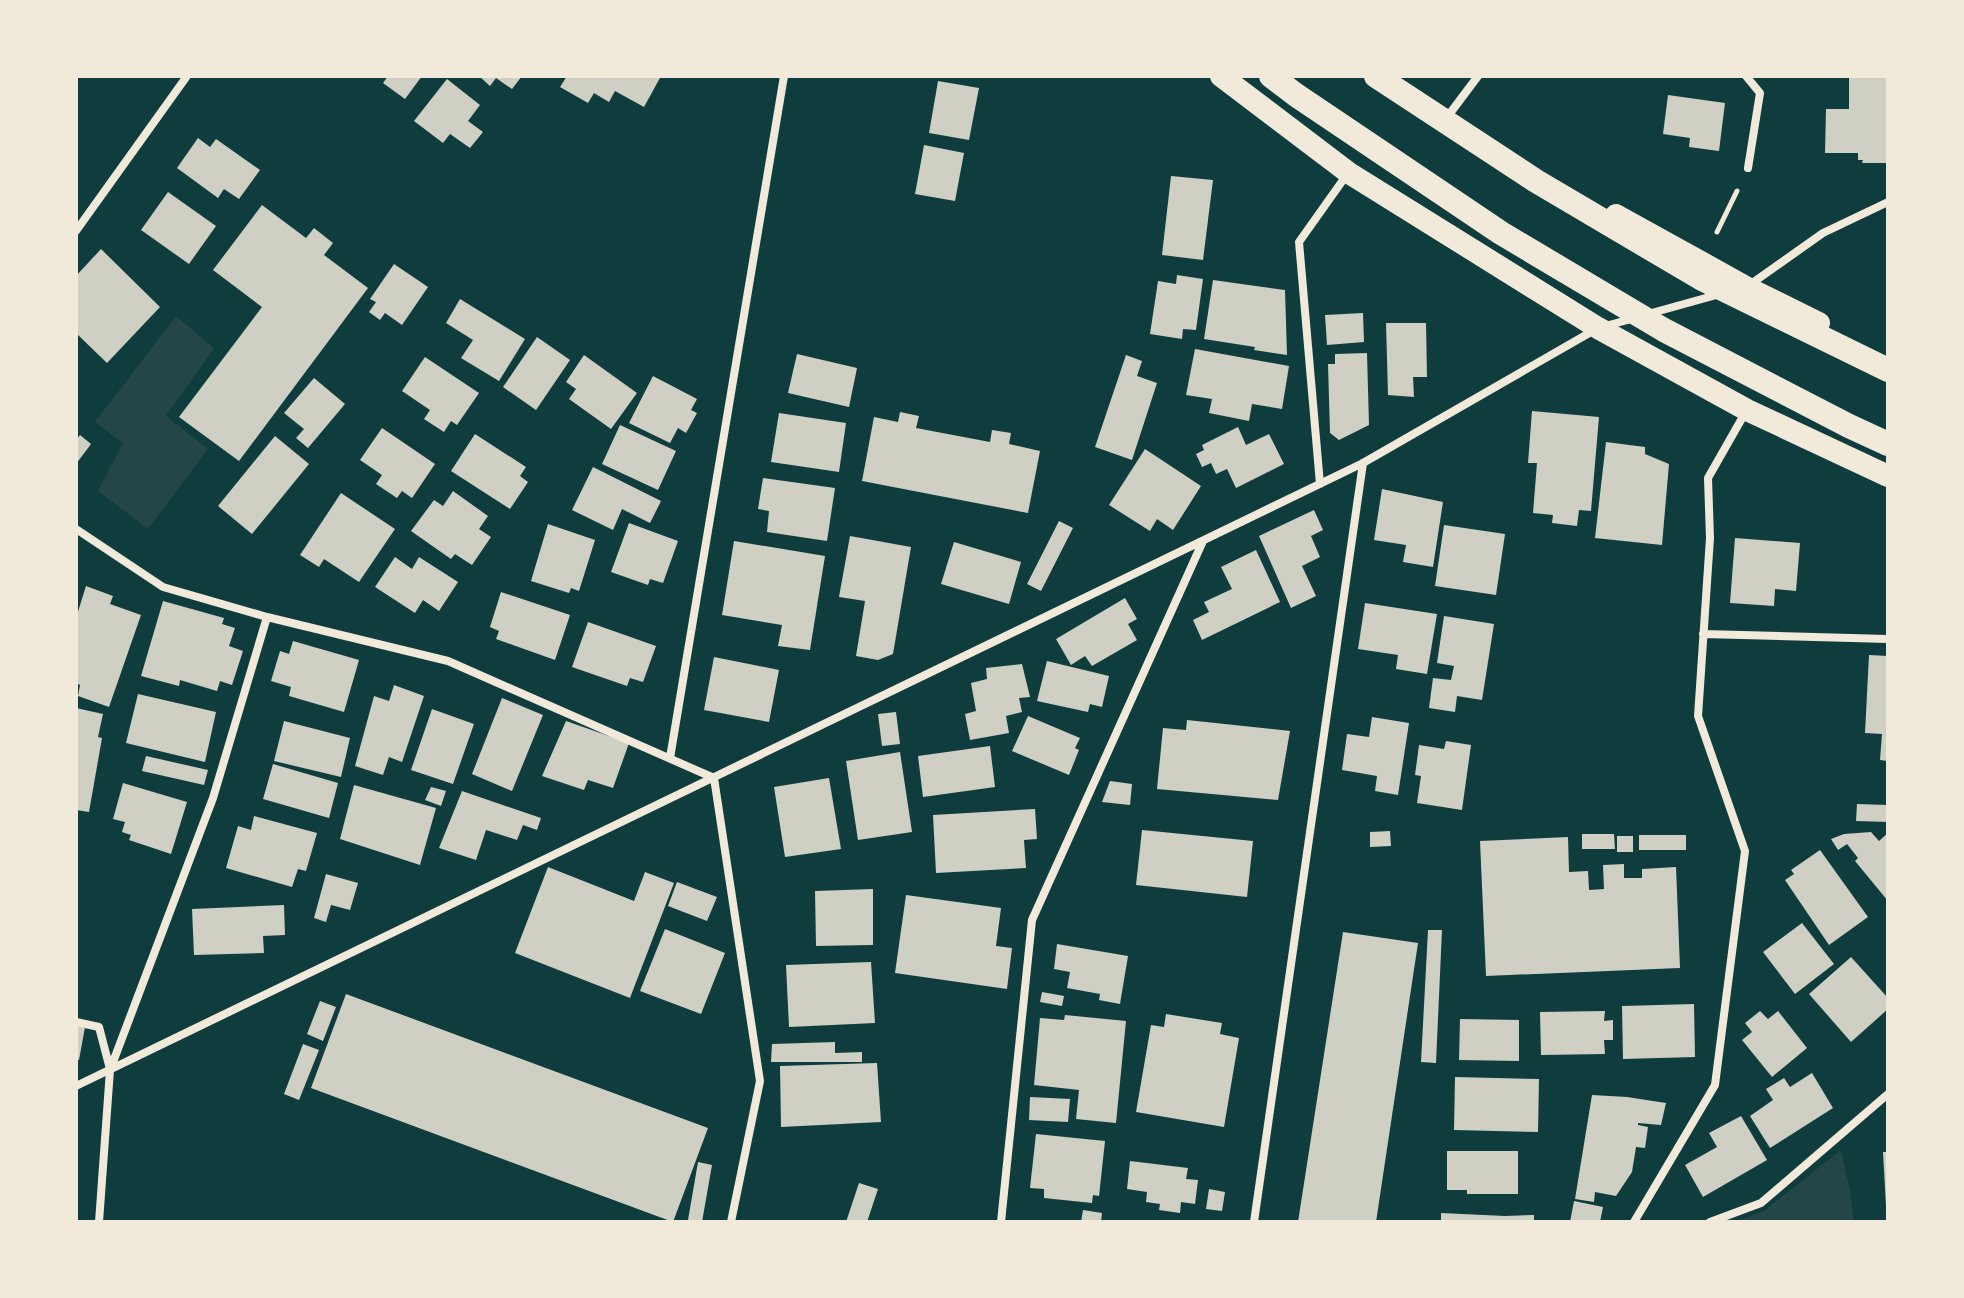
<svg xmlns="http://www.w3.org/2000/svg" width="1964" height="1298" font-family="Cabin,sans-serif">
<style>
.green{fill:#244646}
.building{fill:#cfcfc3}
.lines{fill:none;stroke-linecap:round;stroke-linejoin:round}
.path{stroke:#f1e9da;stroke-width:5}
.minor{stroke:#f1e9da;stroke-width:8}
.trunk{stroke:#f1e9da;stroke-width:22}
.motorway{stroke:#f1e9da;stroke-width:24}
</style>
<rect width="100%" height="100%" fill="#0f3d3e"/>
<path class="green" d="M176 316 214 348 166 416 208 449 148 529 98 491 123 443 95 422Z
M1841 1150 1850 1191 1854 1222H1734L1764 1211Z"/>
<path class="building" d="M388 76H422L405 99 383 83Z
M479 76H522L512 89 496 78 490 86Z
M567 76H661L644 107 615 91 609 102 594 93 588 103 560 87Z
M1849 76H1888V163H1862L1863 160H1858V153H1825L1826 109H1849Z
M447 79 480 105 468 121 483 132 470 148 450 134 443 143 414 121Z
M938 81 979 88 969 140 929 133Z
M1668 95 1725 103 1719 151 1689 147 1690 138 1663 134Z
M198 138 210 147 216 139 260 170 239 199 224 189 218 198 177 168Z
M924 145 964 153 955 201 915 194Z
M1171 176 1213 180 1203 260 1162 255Z
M168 192 216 226 189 264 141 230Z
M262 205 306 238 314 228 333 243 324 255 368 288 239 461 179 417 262 307 213 270Z
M101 249 160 307 107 363 76 333V276Z
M394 264 428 287 402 325 385 313 380 320 369 312 376 302 370 299Z
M1177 275 1203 279 1196 330 1183 329 1182 339 1150 334 1158 281 1176 284Z
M1213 280 1285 290 1287 355 1254 350 1255 347 1204 339Z
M460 299 525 339 499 381 461 358 473 340 446 323Z
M1363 313 1364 342 1327 345 1325 315Z
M1386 323H1426L1427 377H1413L1414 397 1388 395Z
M537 337 570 360 536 410 503 387Z
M1195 349 1289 366 1282 409 1252 404 1249 421 1209 413 1212 399 1186 395Z
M1367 353 1369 425 1339 440 1330 433 1328 364H1335V354Z
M797 354 857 368 849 407 788 393Z
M584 355 637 393 611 429 569 399 576 389 566 382Z
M1126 355 1142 361 1137 376 1157 383 1132 460 1095 447Z
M425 357 479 393 457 425 451 421 444 432 424 419 430 410 402 391Z
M653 376 697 399 691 410 697 413 686 433 678 428 670 443 629 423Z
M314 378 345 404 308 448 296 438 304 429 284 413Z
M1532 411 1599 417 1591 511 1579 510 1577 526 1552 523 1553 515 1533 513 1537 463H1528Z
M900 412 919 416 916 428 990 442 992 430 1011 433 1009 444 1040 451 1028 513 862 481 874 417 898 422Z
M779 413 846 423 839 472 771 462Z
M620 425 676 451 658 490 602 464Z
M1238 427 1246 445 1269 434 1284 464 1236 488 1227 469 1216 474 1211 463 1202 467 1196 454 1204 450 1202 445Z
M382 428 435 464 412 498 402 491 397 498 376 484 382 475 360 460Z
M475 434 526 467 520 476 528 482 510 509 451 471Z
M80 435 91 444 76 464V440Z
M275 436 309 464 252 534 218 506Z
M1606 442 1645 447V454L1669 464 1662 545 1595 538Z
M1145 449 1201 486 1173 530 1157 519 1150 531 1109 505Z
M593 467 661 501 650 523 622 509 613 530 572 510Z
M763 478 835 488 827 541 767 532 769 511 758 509Z
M1382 489 1443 502 1433 567 1403 562 1406 545 1374 540Z
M453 491 488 516 479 529 491 537 472 565 455 554 451 559 411 531 434 500 443 506Z
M341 493 395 529 359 582 324 559 319 567 300 555Z
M1314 510 1323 530 1311 536 1320 557 1302 566 1316 596 1291 608 1259 536Z
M1059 521 1073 528 1041 591 1027 584Z
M629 523 678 541 663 583 650 579 648 585 611 572Z
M548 524 595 540 579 591 571 588 569 593 531 581Z
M1444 525 1505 534 1496 595 1435 586Z
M850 536 911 547 893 654 878 660 856 656 865 601 839 597Z
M1735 538 1800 543 1796 591 1775 589 1774 606 1730 603Z
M734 541 825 556 810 650 778 646 782 625 722 615Z
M954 542 1021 562 1009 604 941 584Z
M1256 550 1280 602 1202 640 1193 620 1209 612 1204 602 1232 589 1221 567Z
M395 557 412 569 419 557 458 582 439 611 423 600 415 613 375 587Z
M86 586 113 596 110 604 141 615 109 707 78 696 80 685 76 683V618Z
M501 592 570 615 555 660 496 639 499 631 490 627Z
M1125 598 1137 619 1128 624 1137 640 1092 666 1085 656 1071 665 1056 639Z
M163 601 224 618 222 624 235 628 229 646 243 651 232 685 220 681 217 691 180 680 179 686 141 676Z
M1365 603 1437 614 1427 674 1396 669 1398 655 1358 649Z
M1444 616 1494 624 1482 700 1457 696 1455 712 1429 708 1433 678 1451 680 1454 666 1437 663Z
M588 622 656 646 643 682 630 678 627 686 572 667Z
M293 641 359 660 344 712 289 696 291 687 271 681 280 651 289 654Z
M1869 655 1888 656V761L1880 760 1882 734 1865 733Z
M714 657 779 670 769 722 704 710Z
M1047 661 1109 676 1102 707 1090 704 1088 712 1037 701Z
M1022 664 1030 697 1019 698 1022 712 1006 716 1009 733 970 740 965 714 976 711 971 683 987 679 986 668Z
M394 685 424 696 402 762 389 757 383 775 355 766 374 696 389 701Z
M138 694 216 712 205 762 126 743Z
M502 698 543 715 512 791 472 774Z
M76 708 103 714 98 737 102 738 89 812 76 810Z
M432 709 474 724 453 784 411 770Z
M896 712 900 744 882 746 878 714Z
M1028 716 1080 738 1075 748 1079 750 1069 775 1012 751Z
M1372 717 1409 723 1398 795 1375 791 1377 776 1342 770 1347 734 1369 737Z
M1187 720 1290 731 1278 800 1157 789 1163 728 1186 730Z
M284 721 350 738 341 777 274 761Z
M566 721 629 743 613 788 588 780 584 790 542 776Z
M1446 741 1471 745 1462 810 1417 803 1421 776 1415 775 1419 745 1444 749Z
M990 746 995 787 923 797 918 756Z
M900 752 912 832 858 840 846 761Z
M146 756 208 770 204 785 142 771Z
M273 764 338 783 329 818 263 799Z
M829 778 841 849 785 857 774 787Z
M1110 781 1132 784 1130 805 1102 802Z
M123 783 187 802 171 854 129 840 131 835 122 832 125 822 113 819Z
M354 785 436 808 420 865 340 839Z
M431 787 446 791 441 806 425 800Z
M462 791 541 818 537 830 523 825 517 840 486 830 476 860 439 848Z
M1857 804 1888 805V822L1856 821Z
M1035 809 1037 839 1024 840 1026 868 936 873 933 815Z
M254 816 317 833 306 871 298 869 292 887 226 868 238 826 251 830Z
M1142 830 1253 841 1247 897 1136 885Z
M1390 831 1391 846 1370 847V832Z
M1871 832 1879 841 1888 833V901L1855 861 1858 858 1847 844 1838 850 1831 839 1844 834Z
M1582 834H1614L1615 849H1582Z
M1639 835H1686V850H1639Z
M1617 836H1633V852H1617Z
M1568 837 1569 872 1588 871 1589 890 1604 889 1603 865 1624 864V878H1642V869L1676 867 1680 968 1486 976 1480 841Z
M1820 850 1868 917 1829 945 1785 880 1794 874 1791 870Z
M548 867 634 901 645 872 674 883 630 998 515 953Z
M326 874 358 883 350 910 331 905 326 922 314 918Z
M677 882 717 897 707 921 668 906Z
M873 889V945L816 946 815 891Z
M906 895 1001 908 996 946 1012 948 1007 989 895 973Z
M284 905 285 935 263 936 264 953 194 955 192 909Z
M1802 923 1834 964 1795 994 1763 952Z
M665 929 725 953 701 1014 640 991Z
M1428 930H1442L1436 1063 1421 1062Z
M1343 932 1418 943 1376 1222H1298Z
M1057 944 1128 956 1120 1004 1099 1000 1100 994 1067 988 1070 972 1054 969Z
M1851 957 1888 998V1009L1851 1042 1809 994Z
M871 962 875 1023 789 1027 786 965Z
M1042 992 1064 996 1062 1006 1040 1002Z
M346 994 708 1128 673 1222 311 1088Z
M320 1001 336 1007 323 1041 307 1034Z
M1694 1004 1695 1057 1623 1059 1622 1006Z
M1605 1011 1604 1021 1613 1020V1040H1604L1605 1054 1541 1055 1540 1012Z
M1760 1011 1768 1019 1778 1011 1807 1048 1772 1077 1742 1040 1752 1032 1745 1023Z
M1166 1014 1222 1023 1220 1034 1239 1038 1224 1127 1136 1112 1151 1025 1164 1027Z
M1065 1015 1126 1021 1116 1123 1076 1119 1079 1090 1034 1085 1040 1018 1064 1020Z
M1460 1019 1519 1020V1061L1459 1060Z
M76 1026 85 1027 79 1060H76Z
M835 1042V1053L862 1052V1062H771L772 1044Z
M303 1044 319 1050 299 1100 284 1094Z
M877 1063 881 1122 781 1127 780 1066Z
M1812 1073 1833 1108 1770 1148 1750 1116 1773 1100 1766 1089 1784 1078 1790 1087Z
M1455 1077 1539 1079 1538 1132 1454 1130Z
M1592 1095 1627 1097 1666 1103 1661 1125 1638 1123V1125L1648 1127 1645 1148 1636 1147 1632 1172 1616 1196 1595 1192 1594 1202 1575 1199Z
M1030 1097 1070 1099 1068 1122 1029 1120Z
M1741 1116 1767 1160 1703 1197 1685 1165 1717 1147 1709 1133Z
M1036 1134 1105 1141 1099 1196 1093 1195 1092 1203 1044 1198V1189L1030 1188Z
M1447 1151H1518V1194H1467V1190H1447Z
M1883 1152H1888V1206H1886Z
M1130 1161 1188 1168 1186 1179 1198 1180 1195 1204 1181 1202 1180 1213 1159 1210 1160 1204 1146 1202 1147 1192 1127 1189Z
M698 1162 712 1165 702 1222 688 1220Z
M859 1183 878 1189 867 1222H846Z
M1209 1189 1225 1192 1222 1211 1206 1209Z
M1574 1201 1603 1207 1600 1222H1570Z
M1083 1210 1102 1213 1101 1222H1081Z
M1441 1213 1505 1216 1534 1215V1222H1441Z"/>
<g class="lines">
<path class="path" d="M1717 232 1737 191"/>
<path class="minor" d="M1746 76 1760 93 1748 168
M1445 120 1478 76
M76 231 187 76
M1748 286 1823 233 1888 202
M1648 314 1720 294
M1320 484 1299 242 1348 173
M76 529 163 587 267 617 448 661 714 778 760 1081 731 1222
M1703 634 1888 639
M670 758 784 76
M76 1022 99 1027 110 1069
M76 1086 1363 463 1598 328 1635 318
M99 1222 110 1070 213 798 267 617
M1001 1222 1032 920 1203 541
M1254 1222 1363 463
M1634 1222 1715 1085 1745 851 1698 716 1710 538 1708 478 1745 413
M1710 1222 1761 1203 1888 1094"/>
<path class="trunk" d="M1221 76 1349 173 1598 328 1747 410 1888 476
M1616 215 1746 287 1819 323"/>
<path class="motorway" d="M1271 76 1296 95 1501 233 1664 330 1849 426 1888 444
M1376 76 1536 181 1702 279 1888 370"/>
</g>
<rect width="1964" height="1298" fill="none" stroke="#f1e9da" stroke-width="156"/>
</svg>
